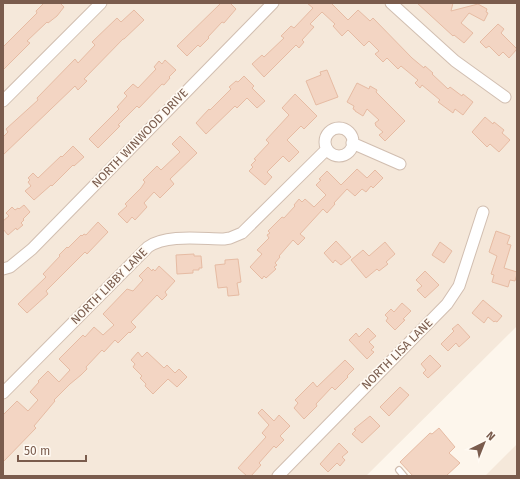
<svg xmlns="http://www.w3.org/2000/svg" width="520" height="479" font-family="'Fira Sans',sans-serif">
<style>
.residential{fill:#f5e8da}
.building{fill:#f3d5c3;stroke:#e6bba3}
.lines{fill:none;stroke-linecap:round;stroke-linejoin:round}
.lane-casing{stroke:#d1beb0;stroke-width:8}
.street-casing{stroke:#d1beb0;stroke-width:13}
.lane{stroke:#fff;stroke-width:5.5}
.street{stroke:#fff;stroke-width:11}
.labels{text-anchor:middle;dominant-baseline:central;stroke-width:3.5;stroke-linejoin:round;paint-order:stroke}
.street-label{font-size:12px;fill:#7a5c4d;stroke:#fffaf3}
</style>
<rect width="100%" height="100%" fill="#fdf6ec"/>
<path class="residential" d="M3 3H517V326L366 476H3Z
M517 444V476H485Z"/>
<path class="building" d="M44 3H60L64 7 57 16 48 23 47 22 27 41 30 43 3 70V47L37 13 36 11Z
M221 3H230L236 9 224 23 222 22 208 37 209 38 200 47 198 45 187 56 177 46Z
M307 3H331L348 20 358 10 370 21 373 18 412 58 424 68 425 66 433 73 432 74 448 89 450 87 462 96 463 94 473 102 463 115 455 109 453 113 438 102 440 100 422 85 420 88 415 83 418 80 401 66 398 69 387 58 383 62 375 54 379 51 369 41 364 46 348 30 342 36 333 26 335 24 322 12 310 24 314 27 302 40 304 42 299 48 296 45 264 77 252 64 262 55 264 57 284 38 281 36 291 26 294 28 313 8Z
M417 3H453L451 11 478 4 487 9 486 12 488 13 484 21 469 13 461 23 473 33 464 43 454 35 453 36Z
M134 10 144 20 124 39H123L84 79 87 81 78 90 75 86 3 155V137L8 132 6 129 38 100 37 98 75 59 78 63 95 45 92 42 117 18 121 22Z
M498 24 504 29 501 33 517 49 509 58 503 52 499 56 489 46 486 48 480 42Z
M165 60 176 70 169 77 170 78 164 85 162 84 139 108 137 106 118 125 120 126 98 148 89 139 119 109 117 107 127 96 124 93 133 84 138 88 156 69 154 67 159 61 162 64Z
M327 70 338 97 316 105 306 81 321 75 320 72Z
M244 76 254 86 252 88 265 101 257 108 247 98 237 108 235 106 206 134 196 123 209 109 210 110 231 89 229 87 236 81 238 82Z
M357 83 369 89 370 86 377 90 376 92 405 121 385 141 379 135 383 132 376 126 375 123 379 120 367 109 363 116 355 111V110L353 109 354 106 347 102Z
M295 94 317 116 304 129 301 126 287 140 299 152 289 162 283 156 267 172 272 177 265 185 249 171 253 167 251 165 256 160 254 159 269 143 266 140 289 115 282 108Z
M485 117 493 124 494 122 504 130 502 133 510 140 499 152 490 144 487 147 472 132Z
M180 136 197 153 170 179 174 184 160 198 154 192 144 203 147 207 135 220 132 217 127 223 118 214 127 206 125 204 141 188 145 182 143 180 157 166 161 170 180 152 172 144Z
M73 146 84 157 74 166 73 165 52 186 51 185 34 200 25 191 31 186 28 182 30 180 28 178 33 173 38 178 61 156 62 157Z
M357 169 367 178 375 170 383 178 373 188 371 186 366 192 362 189 355 196 347 189 334 203 335 204 327 213 323 209 300 234 305 238 298 245 293 240 279 256 280 257 275 263 277 265 274 267 276 269 266 278 264 276 262 279 250 267 262 254 257 250 269 238 267 235 270 233 268 231 282 217 284 218 295 206 294 205 299 199 302 202 305 199 314 207 326 195 316 185 321 180 319 179 327 171 341 185Z
M24 205 30 212 23 219 24 220 21 223 23 225 17 230 16 228 8 235 3 229V221L9 216 6 213 12 207 15 210 18 208 19 209Z
M98 222 108 232 87 254 85 252 46 291 48 294 27 313 18 304 46 277 43 274 60 256 59 255 67 247 68 248 81 235 82 236 84 234 86 235Z
M496 231 510 236 507 244 511 245 504 268 517 272V274L515 281 510 280 508 287 492 282 494 275 491 274 497 256 489 252Z
M336 241 351 257 341 265 335 260 333 263 324 253Z
M385 242 395 254 386 262 388 264 379 271 377 269 366 278 351 260 363 250 369 256Z
M440 242 452 251 444 263 432 255Z
M194 254V256H201L202 268H199V270H193V273L177 274 176 255Z
M238 259 241 282 237 283 239 295 228 296 227 287 218 288 215 265 225 264V260Z
M159 266 175 281 165 292 167 295 162 300 157 295 131 322 136 327 130 333 129 332 118 343 115 340 104 352 102 350 86 367 87 369 81 375 70 384 54 400 55 401 34 426 36 428 3 462V415L17 401 28 411 38 400 30 392 39 382 38 381 48 371 59 382 70 370 59 359 83 335 85 337 94 327 103 335 114 325 103 314 127 289 133 291 143 280 139 276 148 267 152 271 153 269 155 271Z
M425 271 439 285 425 298 417 290 422 286 416 280Z
M483 300 502 316 497 322 495 321 494 322 488 317 484 323 472 313Z
M402 303 411 311 403 319 405 320 395 330 386 321 388 318 385 315 391 309 394 312Z
M458 324 470 337 459 347 456 343 448 351 441 344 454 331 452 329Z
M368 328 376 336 369 342 374 347 371 350 374 352 367 359 349 340 356 333 359 337Z
M138 352 142 357 147 352 164 368 167 365 175 373 179 369 187 377 177 387 168 379 153 394 145 386 146 384 140 378 142 376 133 367 135 364 131 360Z
M430 355 441 366 428 378 423 373 426 370 421 364Z
M345 360 354 369 347 376 348 377 335 390 332 387 316 404 317 406 304 419 294 408 298 403 295 400 313 382 317 387Z
M400 387 409 395 389 416 380 407Z
M262 409 274 421 279 415 290 426 280 436 284 440 276 448 274 446 259 463 261 465 251 476H247L238 468 266 437 262 433 269 425 258 413Z
M370 416 380 426 362 443 352 434 356 430 354 429Z
M439 428 455 447 449 453 460 463 446 476H413L400 462 430 433 432 434Z
M339 443 348 452 342 457 345 460 340 466 337 463 328 472 320 464Z"/>
<g class="lines">
<defs>
<path id="lane" d="M399 470 404 476"/>
<path id="street" d="M391 3 455 61 505 97
M3 101 101 3
M325 142a14 14 0 1 1 28 0a14 14 0 1 1-28 0Z
M352 143 400 164
M3 269 10 267 32 249 273 3
M3 393 148 247C167 234 201 239 224 239L230 238 242 233 327 149
M278 476 447 304 459 286 483 212"/>
</defs>
<use href="#lane" class="lane-casing"/>
<use href="#street" class="street-casing"/>
<use href="#lane" class="lane"/>
<use href="#street" class="street"/>
</g>
<g class="labels">
<g class="street-label">
<text transform="translate(140 138) rotate(-46)">NORTH WINWOOD DRIVE</text>
<text transform="translate(109 286) rotate(-45)">NORTH LIBBY LANE</text>
<text transform="translate(397 354) rotate(-45)">NORTH LISA LANE</text>
</g>
</g>
<rect width="520" height="479" fill="none" stroke="#7a5c4d" stroke-width="8"/>
<g transform="translate(484 443) rotate(43)" stroke="#fffaf3" stroke-width="3" paint-order="stroke">
<path d="M0-3L7 15L0 10L-7 15Z" fill="#7a5c4d"/>
<text y="-6" font-size="11" font-weight="bold" text-anchor="middle" fill="#7a5c4d">N</text>
</g>
<path d="M18 455v6h68v-6" fill="none" stroke="#7a5c4d" stroke-width="2"/>
<text x="24" y="455" font-size="12" fill="#7a5c4d" stroke="#fffaf3" stroke-width="3" paint-order="stroke">50 m</text>
</svg>
